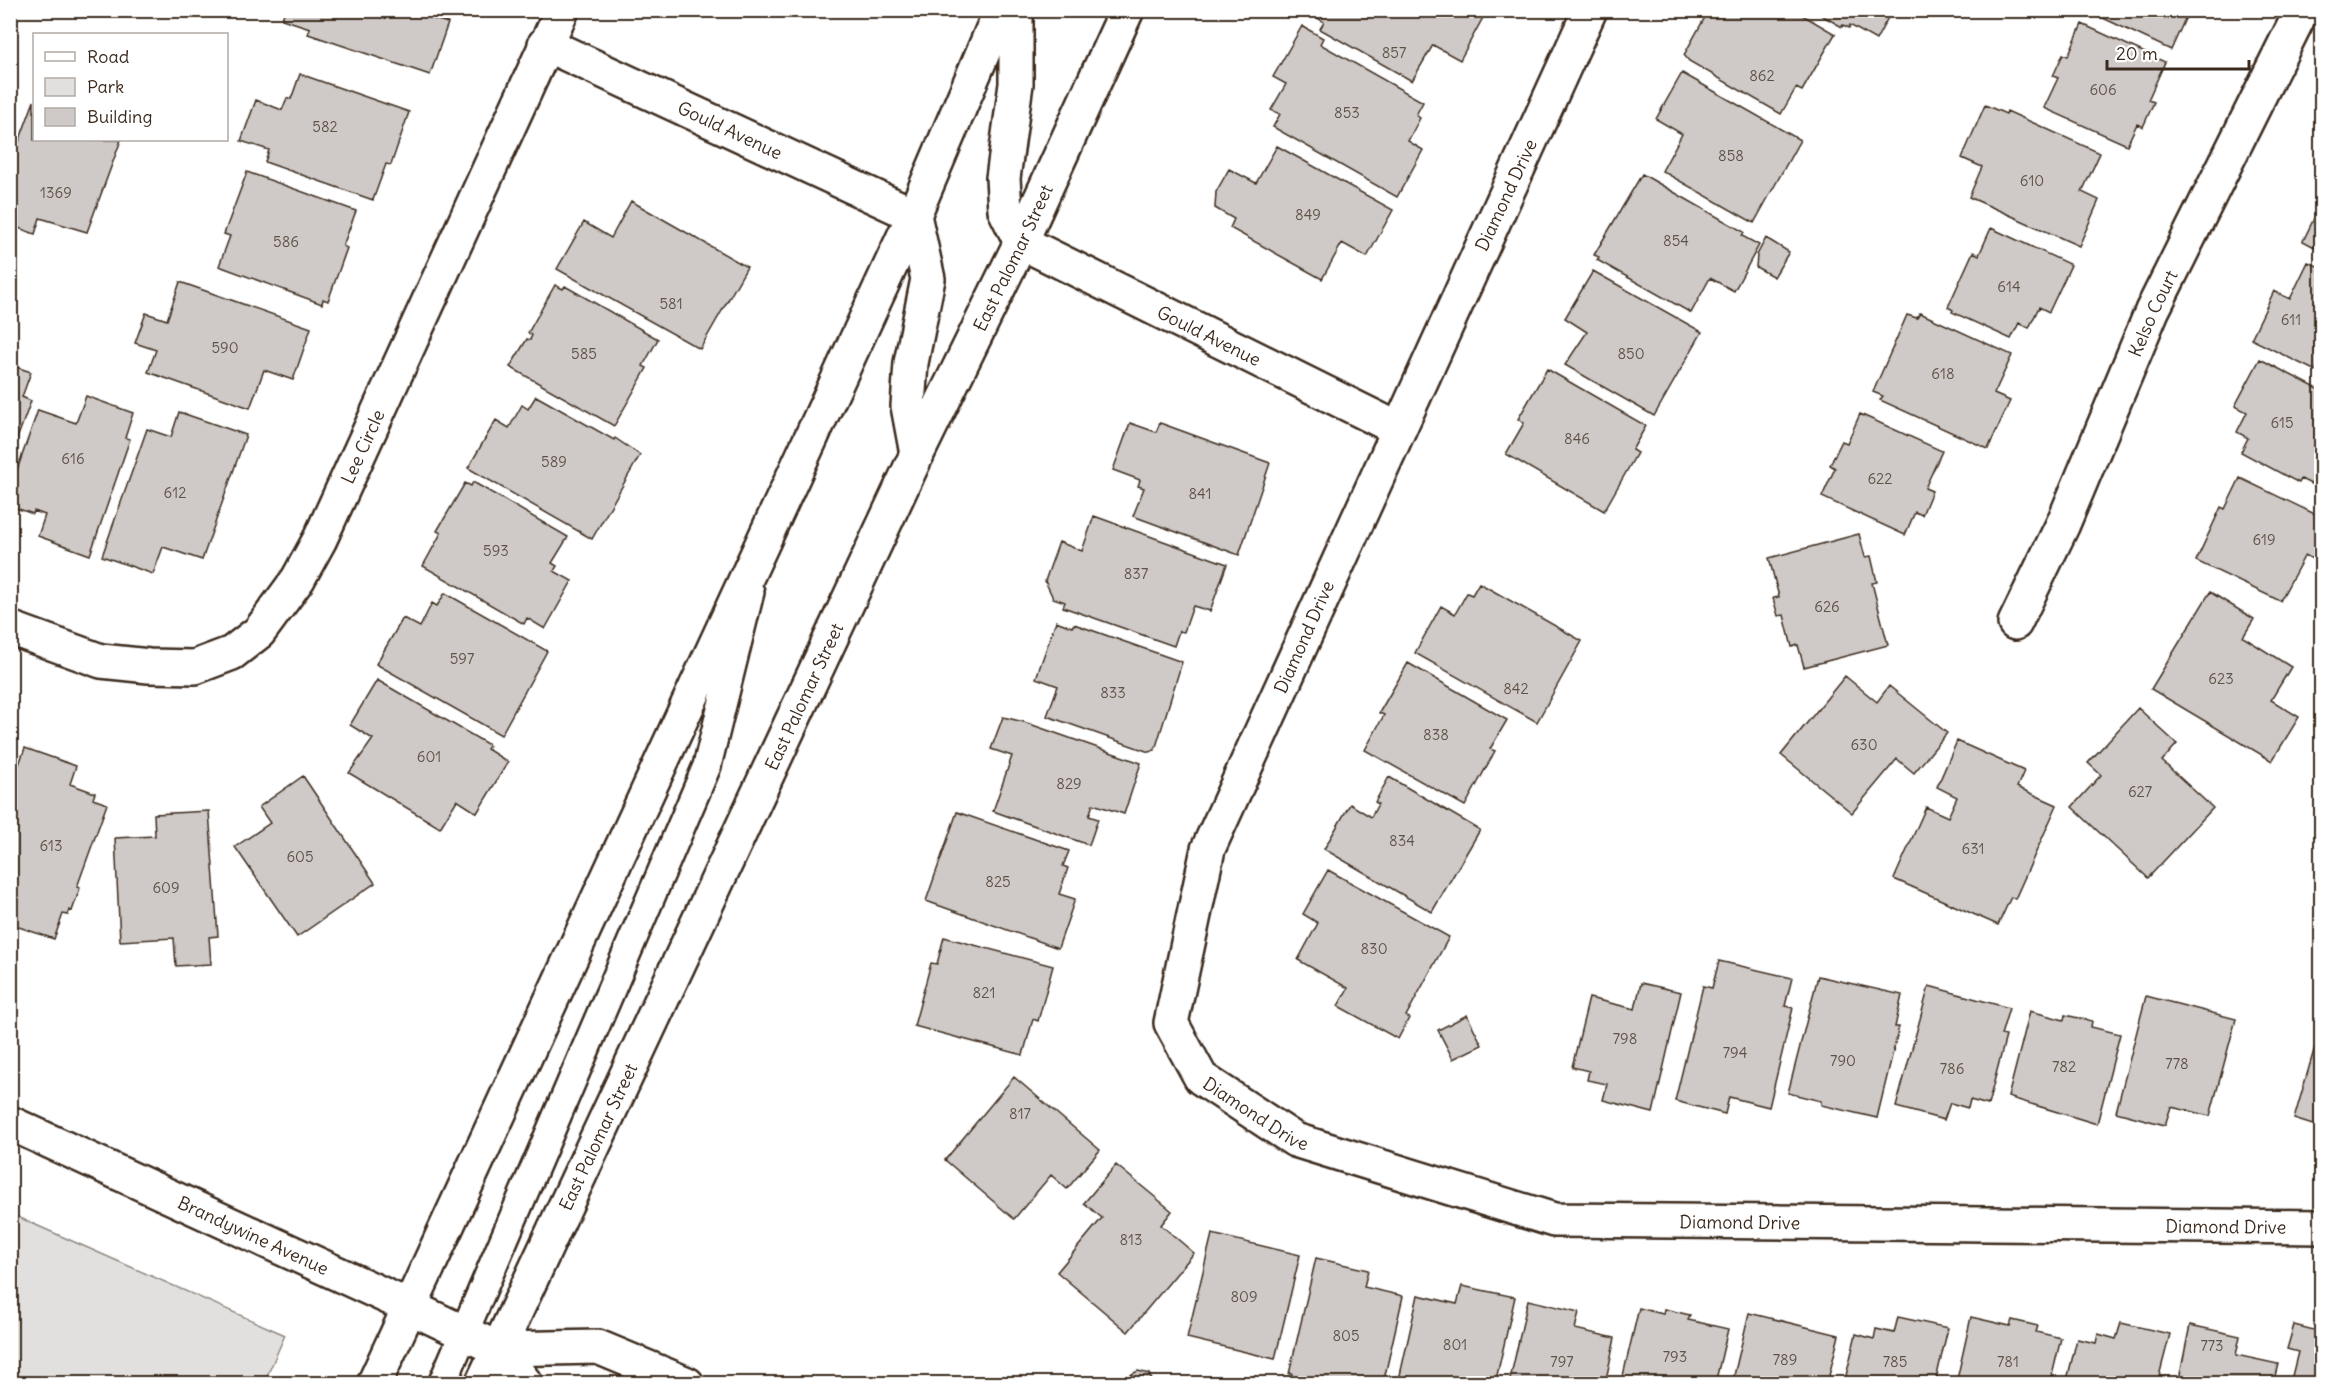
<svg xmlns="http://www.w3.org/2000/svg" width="2332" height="1394" font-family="Delius,sans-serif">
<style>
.green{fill:#e2e0de;stroke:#8e857e;stroke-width:1.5}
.building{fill:#cfcac7;stroke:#3b2a1e;stroke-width:1.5}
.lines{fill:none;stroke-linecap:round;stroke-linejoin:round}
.service-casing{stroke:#3b2a1e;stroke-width:32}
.minor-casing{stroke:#3b2a1e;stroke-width:38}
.tertiary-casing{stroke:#3b2a1e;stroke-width:38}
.secondary-casing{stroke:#3b2a1e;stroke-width:38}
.service{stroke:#fff;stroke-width:27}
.minor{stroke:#fff;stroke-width:33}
.tertiary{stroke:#fff;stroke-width:33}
.secondary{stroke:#fff;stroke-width:33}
.labels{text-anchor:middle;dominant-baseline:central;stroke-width:4.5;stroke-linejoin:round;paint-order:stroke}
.number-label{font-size:15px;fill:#605248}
.street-label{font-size:18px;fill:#3b2a1e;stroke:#fff}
</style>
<rect width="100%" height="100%" fill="#fff"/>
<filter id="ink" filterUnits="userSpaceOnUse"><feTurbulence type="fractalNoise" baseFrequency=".0167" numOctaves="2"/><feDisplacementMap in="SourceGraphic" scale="12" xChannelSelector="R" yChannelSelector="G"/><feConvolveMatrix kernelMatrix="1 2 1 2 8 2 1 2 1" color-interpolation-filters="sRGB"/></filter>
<g filter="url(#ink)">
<path class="green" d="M11 1214 285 1335 264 1383H11Z"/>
<path class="building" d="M285 10H425L423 16 448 23 430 75 308 34 310 28 282 19Z
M1305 10H1482L1486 12 1460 60 1433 45 1412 81 1320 29 1324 22Z
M1709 10H1794L1835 34 1802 91 1796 88 1781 114 1689 61 1684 55Z
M1819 10H1892L1876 40 1850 25 1849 28 1843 25 1842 27 1821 15 1823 12Z
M2086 10H2189L2171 50Z
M2082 24 2165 62 2148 100 2154 102 2143 127 2137 124 2127 145 2044 108 2058 78 2053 76 2063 54 2068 56Z
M1302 26 1323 38 1320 44 1423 102 1416 115 1420 118 1408 141 1423 150 1397 197 1273 127 1280 114 1271 110 1286 84 1273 77Z
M1682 73 1800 140 1754 223 1662 171 1682 134 1656 119Z
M300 74 409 112 391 165 386 164 373 200 265 162 269 150 241 141 256 100 282 110 287 98 291 99Z
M34 101V140H121L87 232 40 218 35 234 10 225V166Z
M1985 105 2006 114 2007 111 2100 153 2082 192 2099 200 2079 246 1969 197 1982 167 1962 158Z
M1277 146 1393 210 1367 257 1342 243 1322 279 1230 228 1234 219 1215 208 1216 192 1229 169 1256 183Z
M247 172 356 211 343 246 347 248 328 301 323 299 322 304 219 266 230 236 224 234Z
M1642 174 1744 232 1742 236 1759 245 1734 291 1710 278 1691 313 1597 260 1599 257 1594 255Z
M631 201 747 267 700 349 557 269 584 222 611 238Z
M2322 202V251L2303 241Z
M1991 228 2071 265 2049 312 2039 307 2029 328 2019 323 2011 339 1952 312 1953 310 1948 307 1973 252 1979 255Z
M1766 238 1789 252 1774 277 1756 267 1757 255Z
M2308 262 2322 268V374L2251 339 2274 291 2290 299Z
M1593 271 1702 332 1654 416 1565 365 1587 332 1565 318Z
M180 282 311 328 293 380 264 370 250 408 148 372 156 350 135 343 146 313 167 320Z
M555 285 563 289 565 286 658 339 643 366 647 368 614 426 510 367 527 339 530 340 532 335 528 333Z
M1920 313 2012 355 1994 394 2010 401 1988 449 1880 400 1883 396 1873 392 1907 315 1917 318Z
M2260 359 2322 391V437L2314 452 2322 456 2321 489 2301 479 2299 483 2241 452 2248 438 2237 432 2247 412 2235 406Z
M10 365 31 372 22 397 31 401 10 458Z
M1547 369 1646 426 1632 450 1637 453 1604 511 1506 454 1524 423 1518 419Z
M86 396 133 413 125 438 130 439 90 555 38 536 45 515 34 511 33 514 10 506V490L38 410 76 423Z
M536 396 614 440 615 438 640 455 592 539 468 468 496 420 509 428 522 405 528 409Z
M179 412 246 435 202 560 163 547 153 574 102 556 147 429 171 437Z
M1860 414 1942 451 1925 488 1932 491 1922 515 1915 512 1905 535 1822 497 1835 468 1830 465 1842 441 1847 443Z
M1130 423 1156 432 1160 423 1270 463 1239 555 1133 516 1144 488 1138 486 1140 480 1113 470Z
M2240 478 2321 517 2322 555 2318 562 2305 555 2280 601 2196 561 2221 507 2225 509Z
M473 482 568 537 552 563 557 566 554 571 572 581 545 629 527 618 524 624 423 566 441 533 437 531 465 483 471 486Z
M1094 516 1227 564 1210 611 1193 606 1184 632 1179 631 1174 646 1063 607 1065 602 1053 598 1045 581 1059 542 1082 551Z
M1859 534 1865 557 1871 556 1877 582 1872 583 1888 645 1804 667 1798 645 1792 647 1784 615 1778 616 1773 598 1779 597 1769 558Z
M1479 583 1582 641 1537 722 1415 653 1441 606 1455 614 1467 593 1472 595Z
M2210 592 2254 619 2243 637 2291 667 2271 700 2299 717 2272 761 2151 689Z
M445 593 547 651 501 735 376 664 403 618 420 627 432 603 437 606Z
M1056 621 1072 627 1074 624 1182 662 1155 750 1149 752 1047 716 1058 686 1036 678Z
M1408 663 1507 720 1490 749 1495 751 1465 806 1365 750 1384 715 1379 713Z
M1845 676 1877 702 1889 686 1947 733 1914 773 1897 759 1852 813 1781 755Z
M377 680 489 745 487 749 508 762 477 813 457 800 440 828 349 773 373 739 350 725Z
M2138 708 2177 744 2162 761 2213 808 2148 878 2072 807 2101 775 2088 763Z
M1003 717 1024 722 1141 763 1124 814 1093 804 1089 816 1098 819 1089 845 993 811 1012 756 991 749Z
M10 736 17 743 10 760Z
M1957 741 2024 771 2017 787 2057 805 2015 899 2011 897 1998 925 1894 879 1926 807 1948 817 1957 797 1937 787Z
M25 748 76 766 70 784 95 793 93 799 107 804 77 887 80 888 72 911 69 910 68 915 63 914 54 939 10 924V789Z
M303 776 375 883 297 937 235 847 270 823 259 807Z
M1389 777 1480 830 1432 912 1324 849 1350 804 1371 817 1378 804 1375 802Z
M209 811 218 936 209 937 211 964 176 966 174 938 120 941 115 838 155 836 154 814Z
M957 812 1069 851 1063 866 1068 868 1059 894 1075 899 1058 948 926 901Z
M1328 870 1449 937 1406 1016 1409 1018 1398 1039 1338 1006 1348 988 1298 960 1318 923 1303 914Z
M944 937 1053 966 1038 1021 1033 1019 1023 1055 914 1026 931 963 937 964Z
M1719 961 1792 978 1785 1006 1793 1008 1769 1107 1729 1097 1725 1114 1675 1101 1703 986 1712 988Z
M1818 976 1902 995 1895 1027H1899L1877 1118 1821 1105V1101L1788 1093Z
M1641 983 1681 992 1653 1113 1603 1100 1607 1084 1587 1080 1589 1071 1572 1067 1589 998 1635 1009Z
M1929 986 2009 1008 2001 1035 2006 1036 1988 1105 1970 1100 1968 1108 1950 1103 1944 1120 1896 1107Z
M2146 996 2236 1019 2210 1116 2171 1107 2165 1125 2116 1112Z
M2030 1011 2064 1020 2065 1015 2092 1021 2091 1027 2120 1034 2097 1124 2008 1097Z
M1467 1015 1482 1045 1453 1059 1438 1030Z
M2319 1033 2322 1034V1128L2294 1119Z
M1014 1077 1100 1150 1067 1189 1051 1175 1014 1219 945 1160Z
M1116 1165 1172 1211 1161 1225 1194 1253 1128 1332 1057 1272 1102 1218 1084 1203Z
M1212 1234 1300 1255 1275 1359 1187 1338Z
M1316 1258 1368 1270 1364 1287 1403 1296 1383 1384H1290L1292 1374H1289Z
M1462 1286 1515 1297 1495 1384H1398L1418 1295 1457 1304Z
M1528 1300 1579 1312 1575 1329 1615 1338 1605 1384H1509Z
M1639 1308 1663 1314 1664 1309 1690 1315 1688 1320 1728 1329 1715 1384H1621Z
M1749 1313 1839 1335 1827 1384H1732Z
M1898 1317 1948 1328 1935 1384H1844L1856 1334 1874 1339 1876 1329 1894 1333Z
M1971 1317 2010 1326 2012 1320 2038 1326 2036 1332 2061 1338 2050 1384H1956Z
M2121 1323 2170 1334 2157 1384H2066L2077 1339 2096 1343 2098 1334 2116 1339Z
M2190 1325 2240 1336 2236 1355 2278 1364 2273 1384H2178Z
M2294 1325 2322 1332V1384H2290L2298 1352 2287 1349Z
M1138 1371 1149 1374 1154 1384H1126L1128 1376Z"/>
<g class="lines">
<defs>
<path id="service" d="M442 1384 707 766 750 592"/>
<g id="minor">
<path id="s1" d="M1590 10 1208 849 1171 1023 1201 1078 1295 1140 1554 1220 2322 1227"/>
<path id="s2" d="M545 44 914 215"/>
<path id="s3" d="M1021 242 1398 429"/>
<path id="s4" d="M2015 623 2063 524 2152 311 2302 10"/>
<path id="s5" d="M10 628 101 661 149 666 195 667 232 653 259 632 298 579 320 539 562 10"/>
</g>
<g id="tertiary">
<path id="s6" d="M10 1123 410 1307"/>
</g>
<g id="secondary">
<path d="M1016 10V84L1003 178 1005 210 1021 242"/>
<path d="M914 215 928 279 911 363 908 406 917 454"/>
<path d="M410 1307 498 1349 526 1384"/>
<path d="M498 1349 598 1347 687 1384"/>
<path d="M374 1384 914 215 1001 10"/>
<path id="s7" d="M482 1384 917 454 1021 242 1127 10"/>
</g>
</defs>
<use href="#service" class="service-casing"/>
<use href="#minor" class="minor-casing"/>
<use href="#tertiary" class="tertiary-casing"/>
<use href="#secondary" class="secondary-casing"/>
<use href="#service" class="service"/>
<use href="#minor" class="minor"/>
<use href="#tertiary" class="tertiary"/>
<use href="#secondary" class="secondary"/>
</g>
</g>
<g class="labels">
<g class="number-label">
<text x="1394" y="52">857</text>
<text x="1762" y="75">862</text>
<text x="2103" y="89">606</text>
<text x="1347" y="112">853</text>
<text x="325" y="126">582</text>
<text x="1731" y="155">858</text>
<text x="2032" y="180">610</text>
<text x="56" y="192">1369</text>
<text x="1308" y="214">849</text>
<text x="1676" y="240">854</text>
<text x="286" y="241">586</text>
<text x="2009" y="286">614</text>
<text x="671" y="303">581</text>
<text x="2291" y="319">611</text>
<text x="225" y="347">590</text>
<text x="584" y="353">585</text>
<text x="1631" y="353">850</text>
<text x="1943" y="373">618</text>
<text x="2282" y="422">615</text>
<text x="1577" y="438">846</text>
<text x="73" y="458">616</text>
<text x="554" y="461">589</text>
<text x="1880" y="478">622</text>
<text x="175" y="492">612</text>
<text x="1200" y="493">841</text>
<text x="2264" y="539">619</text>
<text x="496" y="550">593</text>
<text x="1136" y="573">837</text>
<text x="1827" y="606">626</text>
<text x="462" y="658">597</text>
<text x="2221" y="678">623</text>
<text x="1516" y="688">842</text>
<text x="1113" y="692">833</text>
<text x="1436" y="734">838</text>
<text x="1864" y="744">630</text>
<text x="429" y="756">601</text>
<text x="1069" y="783">829</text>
<text x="2140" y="791">627</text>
<text x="1402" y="840">834</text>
<text x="51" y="845">613</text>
<text x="1973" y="848">631</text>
<text x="300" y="856">605</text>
<text x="998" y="881">825</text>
<text x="166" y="887">609</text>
<text x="1374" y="948">830</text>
<text x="984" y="992">821</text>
<text x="1625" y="1038">798</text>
<text x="1735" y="1052">794</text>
<text x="1843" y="1060">790</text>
<text x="2177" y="1063">778</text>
<text x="2064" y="1066">782</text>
<text x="1952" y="1068">786</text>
<text x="1020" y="1113">817</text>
<text x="1131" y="1239">813</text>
<text x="1244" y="1296">809</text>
<text x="1346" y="1335">805</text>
<text x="1455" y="1344">801</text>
<text x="2212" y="1345">773</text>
<text x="1675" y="1356">793</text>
<text x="1785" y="1359">789</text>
<text x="1562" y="1361">797</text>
<text x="1895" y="1361">785</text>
<text x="2008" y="1361">781</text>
</g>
<g class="street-label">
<text stroke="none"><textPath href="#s2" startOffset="204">Gould Avenue</textPath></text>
<text transform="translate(1506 195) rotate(-65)">Diamond Drive</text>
<text stroke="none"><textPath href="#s7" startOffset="1245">East Palomar Street</textPath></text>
<text stroke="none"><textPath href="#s4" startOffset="339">Kelso Court</textPath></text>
<text stroke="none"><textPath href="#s3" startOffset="210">Gould Avenue</textPath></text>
<text stroke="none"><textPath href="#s5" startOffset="478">Lee Circle</textPath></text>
<text transform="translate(1304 637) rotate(-66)">Diamond Drive</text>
<text stroke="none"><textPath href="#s7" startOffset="759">East Palomar Street</textPath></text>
<text stroke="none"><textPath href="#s1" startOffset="1228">Diamond Drive</textPath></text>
<text stroke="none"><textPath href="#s7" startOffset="273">East Palomar Street</textPath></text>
<text stroke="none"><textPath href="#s1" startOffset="1732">Diamond Drive</textPath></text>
<text stroke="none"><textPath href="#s1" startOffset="2218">Diamond Drive</textPath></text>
<text stroke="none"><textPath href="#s6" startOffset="268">Brandywine Avenue</textPath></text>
</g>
</g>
<rect width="2332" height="1394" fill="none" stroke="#fff" stroke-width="36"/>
<rect x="18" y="18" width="2296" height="1358" fill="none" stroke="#3b2a1e" stroke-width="2" filter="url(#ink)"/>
<rect x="33" y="33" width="195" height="108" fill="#ffffff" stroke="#b1aaa5" stroke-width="1.5"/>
<rect x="45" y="52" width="30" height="9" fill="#ffffff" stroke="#b1aaa5" stroke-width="1.5"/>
<text x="87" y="63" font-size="18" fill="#3b2a1e">Road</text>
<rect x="45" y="78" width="30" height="18" fill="#e2e0de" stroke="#b1aaa5" stroke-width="1.5"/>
<text x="87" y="93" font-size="18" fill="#3b2a1e">Park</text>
<rect x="45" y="108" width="30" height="18" fill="#cfcac7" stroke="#b1aaa5" stroke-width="1.5"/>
<text x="87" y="123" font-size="18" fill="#3b2a1e">Building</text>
<path d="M2107 60v9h142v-9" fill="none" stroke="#3b2a1e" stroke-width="3"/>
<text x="2116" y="60" font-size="18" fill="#3b2a1e" stroke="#ffffff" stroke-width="4.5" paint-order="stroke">20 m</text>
</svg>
